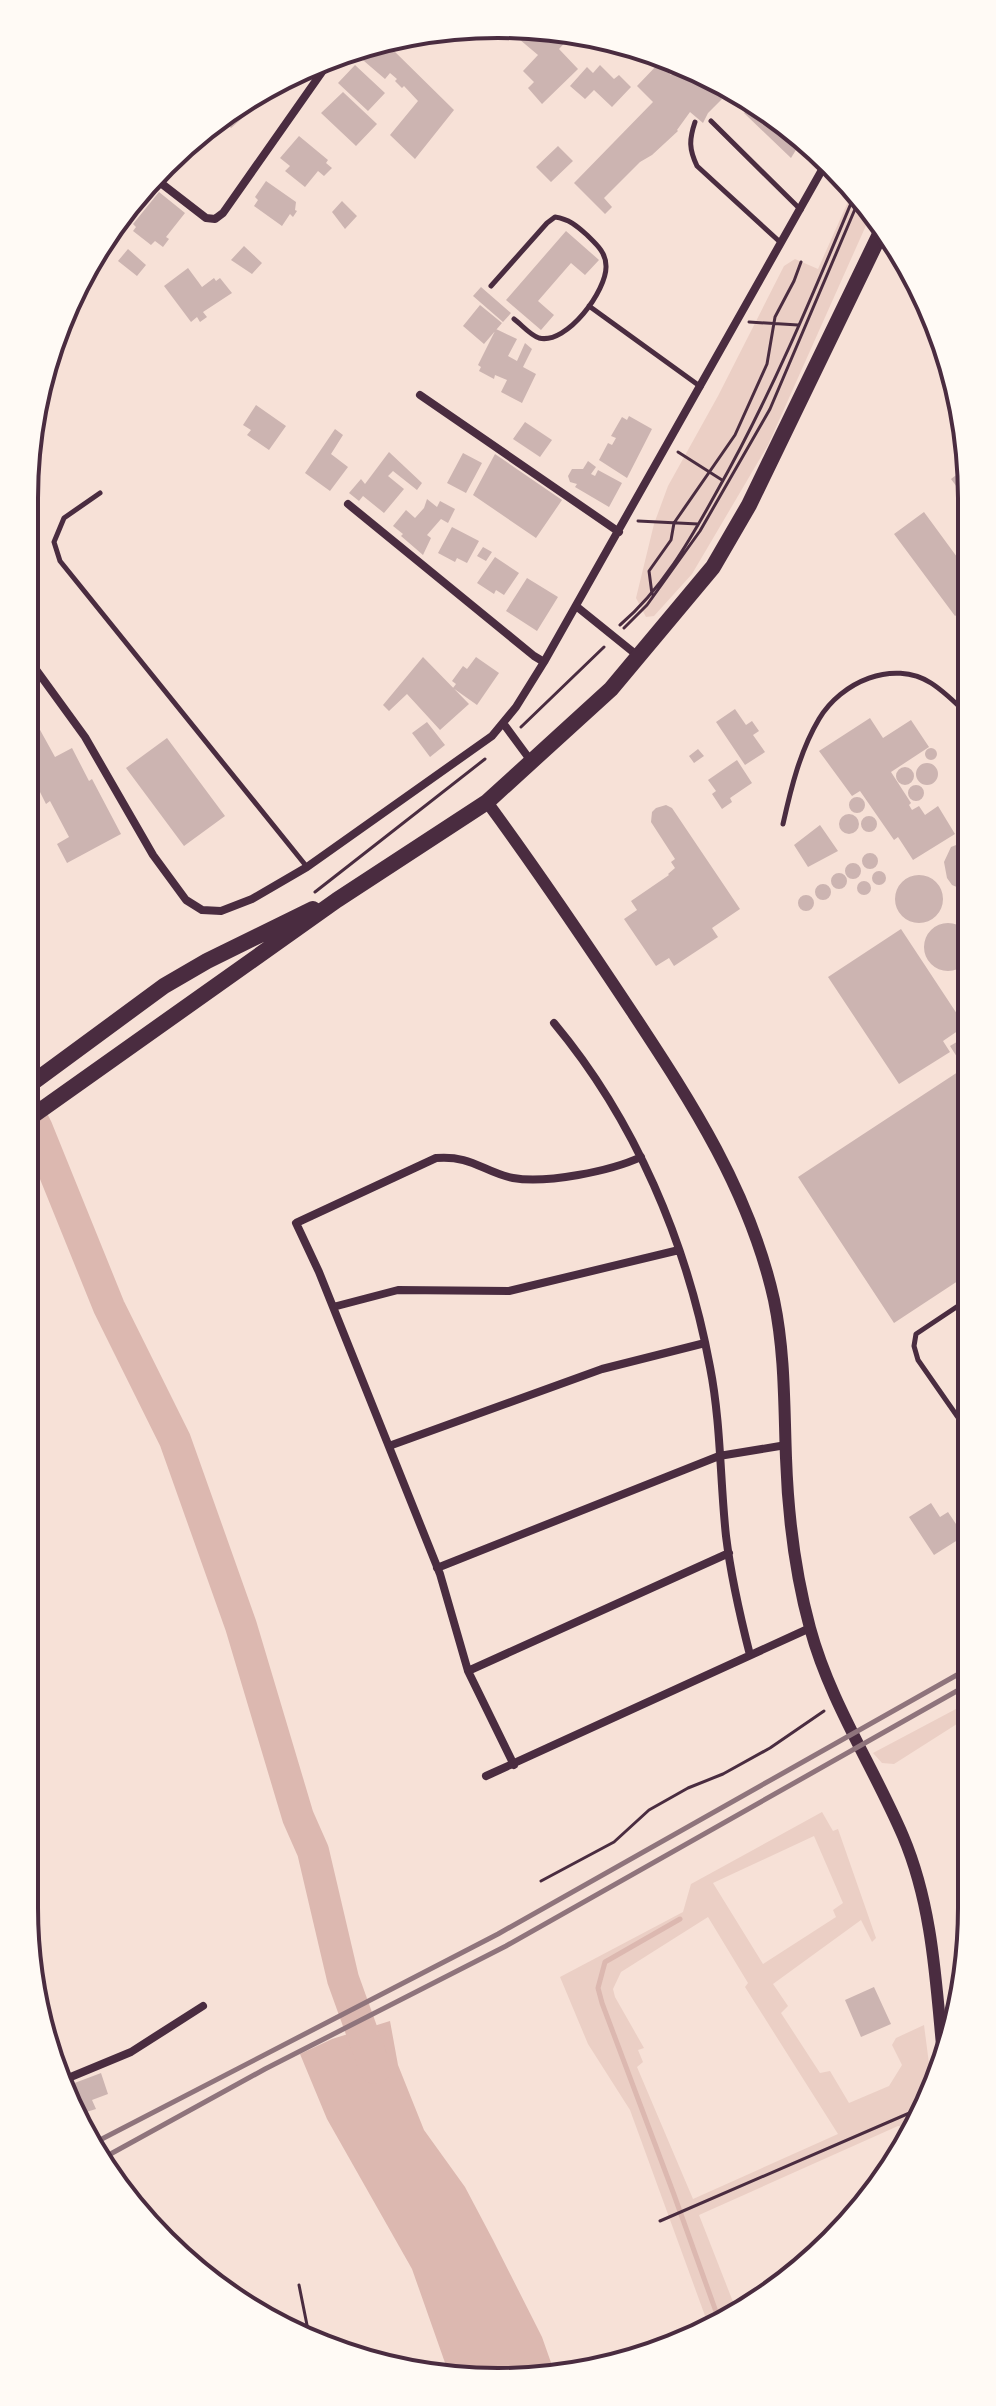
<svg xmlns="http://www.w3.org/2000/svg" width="996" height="2406" font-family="Literata,serif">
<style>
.green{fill:#ebcfc5;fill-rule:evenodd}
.water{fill:#dcb8b0}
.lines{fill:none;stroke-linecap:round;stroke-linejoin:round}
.stream{stroke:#dcb8b0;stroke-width:5}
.river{stroke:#dcb8b0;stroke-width:32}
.building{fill:#ccb4b1}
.path{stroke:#4a2c40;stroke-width:3}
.service{stroke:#4a2c40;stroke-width:5}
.minor{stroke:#4a2c40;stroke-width:8}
.tertiary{stroke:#4a2c40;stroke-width:12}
.primary{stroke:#4a2c40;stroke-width:16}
.rail{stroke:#8f747c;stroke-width:5}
.rim{fill:none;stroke:#4a2c40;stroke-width:4}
</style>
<rect width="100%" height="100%" fill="#f7e1d7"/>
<path class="green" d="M855 186 872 212 768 445 692 574 654 616 646 617 636 598 654 524 668 486 718 396 784 266 795 259 818 269Z
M971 1701V1715L894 1764 882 1763 873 1753Z
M822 1812 833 1831 838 1829 876 1938 872 1942 861 1920 773 1984 788 2006 781 2013 820 2073 830 2071 849 2103 889 2086 902 2065 892 2045 896 2038 924 2025 932 2087 909 2132 907 2127 898 2126 699 2215 737 2312 708 2324 630 2110 588 2044 560 1977 683 1912 691 1884ZM814 1836 843 1903 833 1910 836 1917 763 1964 713 1883ZM708 1917 748 1983 745 1987 838 2134 693 2199 637 2067 643 2062 638 2050 644 2048 615 1997 613 1989 621 1972Z"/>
<path class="water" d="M390 2021 398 2065 424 2130 465 2187 493 2240 542 2337 555 2374 450 2377 412 2269 327 2119 300 2054 332 2039Z"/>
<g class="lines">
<path class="stream" d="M680 1919 605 1962 598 1988 602 2003 673 2192 719 2320"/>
<path class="river" d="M24 1103 37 1129 109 1307 175 1440 241 1626 298 1817 313 1851 343 1979 375 2068"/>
</g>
<path class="building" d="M523 32 569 38 559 49 578 69 542 104 528 88 534 82 523 71 538 55 519 39Z
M389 46 454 110 415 159 390 135 418 101 404 86 402 88 395 81 397 79 390 73 385 79 357 55Z
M659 63 671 75 682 65 727 87 719 96 722 99 708 113 703 123 690 112 677 130 678 131 652 155 640 162 604 198 612 207 605 214 574 183 653 102 637 86Z
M355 65 385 93 368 111 338 83Z
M600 65 614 79 619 75 631 87 612 107 594 90 585 99 570 86 587 67 593 73Z
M343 92 377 124 356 146 321 113Z
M756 101 802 140 791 158 744 113Z
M250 102 255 107 231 128 225 122Z
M299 136 328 160 326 163 332 168 324 176 318 171 305 187 285 171 290 166 280 158Z
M558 146 573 161 551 182 536 167Z
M266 181 296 202 295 210 297 211 293 217 290 214 282 226 254 206 258 200 255 197Z
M159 192 185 213 166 237 169 239 163 247 155 241 151 245 133 231 136 227 133 224Z
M342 201 357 216 345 229 332 212Z
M566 231 599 260 585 275 571 263 538 301 554 315 541 330 506 300Z
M244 246 262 263 252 274 231 260Z
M128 249 146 265 137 276 118 261Z
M188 268 202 287 214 278 216 281 220 278 232 293 203 312 207 317 200 322 197 317 191 322 164 286Z
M481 287 511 313 503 322 473 296Z
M480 305 502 323 484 344 463 326Z
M496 329 517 339 508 356 517 361 525 343 532 349 523 367 536 374 522 403 501 392 507 380 495 375 494 379 479 371 481 367 478 365Z
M256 405 286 426 269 450 247 435 251 430 243 425Z
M629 416 652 429 627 478 599 460 608 443 612 445 616 438 611 436 622 417 627 420Z
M525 422 552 440 540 457 513 439Z
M335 429 343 435 331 454 348 467 330 491 305 473Z
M389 452 422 483 417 490 393 471 388 476 404 489 384 513 363 496 359 501 349 493 361 479 365 484Z
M463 453 482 463 466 493 447 483Z
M495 454 562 500 536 538 473 495Z
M588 461 596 467 591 474 595 476 598 470 622 483 609 507 575 487 577 484 570 482 568 476 572 469H583Z
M968 466V502L951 479Z
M427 499 437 507 440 501 455 509 448 523 441 519 427 535 431 538 423 555 401 536 403 534 393 526 406 510 415 518 424 508Z
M924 512 968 572V606L955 616 894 534Z
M452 527 479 541 467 563 457 558 455 562 438 553Z
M483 547 492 552 486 561 477 556Z
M495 557 519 573 504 595 496 590 494 594 477 583Z
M527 578 558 597 537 631 506 611Z
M968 620V636L961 625Z
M423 657 469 704 440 730 407 694 389 711 383 705Z
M476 657 499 673 477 705 453 688 456 684 452 681 463 666 467 669Z
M735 709 746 725 752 721 759 731 753 735 765 752 745 765 716 722Z
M870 718 883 738 911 720 929 747 891 772 911 803 909 805 912 810 919 806 925 815 938 806 955 834 913 860 898 837 894 840 860 791 852 796 819 751Z
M34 719 55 757 72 748 89 781 92 779 121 834 67 863 57 844 69 837 50 801 46 804 38 788 28 793 24 785V725Z
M427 722 445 745 430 757 412 733Z
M167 738 225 816 184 846 126 768Z
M925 754a6 6 0 1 1 12 0a6 6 0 1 1-12 0Z
M698 749 704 756 694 763 689 756Z
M737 760 752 783 730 798 732 802 722 809 712 794 716 791 708 780Z
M916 774a11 11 0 1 1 22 0a11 11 0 1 1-22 0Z
M896 776a9 9 0 1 1 18 0a9 9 0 1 1-18 0Z
M908 793a8 8 0 1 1 16 0a8 8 0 1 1-16 0Z
M849 805a8 8 0 1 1 16 0a8 8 0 1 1-16 0Z
M666 805 672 808 740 909 712 928 718 937 674 966 669 958 656 966 624 919 637 910 631 901 669 875 668 874 675 868 671 862 675 859 651 822 652 812 656 808Z
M839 824a10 10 0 1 1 20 0a10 10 0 1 1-20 0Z
M861 824a8 8 0 1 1 16 0a8 8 0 1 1-16 0Z
M820 825 838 851 808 867 794 845Z
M969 840V892L952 885 947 878 944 862 951 847Z
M862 861a8 8 0 1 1 16 0a8 8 0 1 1-16 0Z
M845 871a8 8 0 1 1 16 0a8 8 0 1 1-16 0Z
M872 878a7 7 0 1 1 14 0a7 7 0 1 1-14 0Z
M831 881a8 8 0 1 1 16 0a8 8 0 1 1-16 0Z
M895 899a24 24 0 1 1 48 0a24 24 0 1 1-48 0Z
M857 888a7 7 0 1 1 14 0a7 7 0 1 1-14 0Z
M815 892a8 8 0 1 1 16 0a8 8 0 1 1-16 0Z
M798 903a8 8 0 1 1 16 0a8 8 0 1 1-16 0Z
M924 947a24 24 0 1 1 48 0a24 24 0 1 1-48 0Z
M901 929 965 1026 943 1041 950 1052 899 1084 828 977Z
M969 973 970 1018 958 1008 956 993 962 979Z
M970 1034V1273L894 1323 798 1177 964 1068 950 1046Z
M931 1503 940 1517 948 1512 964 1536 934 1555 909 1517Z
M874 1987 891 2024 861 2037 845 2000Z
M101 2073 108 2094 92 2100 96 2109 80 2114 64 2087Z"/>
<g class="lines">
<path class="path" d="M749 322 798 325
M678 452 722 480
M638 521 698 524
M652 594 649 571 671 540 674 523 735 435 767 364 775 317 794 281 801 262
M620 625C662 589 689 542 716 493 771 396 814 292 857 189
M624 628 647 605 700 531 770 409 861 195
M521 727 604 647
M315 892 485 759
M541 1881 614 1842 649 1810 688 1788 723 1774 770 1748 824 1711
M912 2112 914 2122
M660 2221 921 2108
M299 2285 309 2335"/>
<path class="service" d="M711 121 801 210
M695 122C689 140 689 149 697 166L780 242
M491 286 547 223 555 217C569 219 577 226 587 235 596 244 606 252 606 266 607 290 567 345 539 338 530 335 522 325 514 319
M589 306 701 387
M100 493 64 518 54 542 60 561 307 867
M783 824C791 788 800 751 819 719 841 682 893 659 931 683 945 692 958 705 969 716
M970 1298 916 1334 914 1346 918 1360 971 1436"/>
<path class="minor" d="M153 177 206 218 215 219 223 213 329 62
M420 395 619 532
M348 504 534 656 544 662
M576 606 638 656
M24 653 85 737 153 855 186 900 202 910 221 911 252 899 307 867 492 736 516 707 544 662 827 161
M503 723 531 761
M554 1023C635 1120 687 1243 710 1367 721 1423 720 1481 726 1536 731 1577 740 1616 750 1655
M333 1307 398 1290 509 1291 679 1250
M389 1446 602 1369 705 1343
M437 1568 719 1456 786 1445
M468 1671 729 1553
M514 1765 468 1671 440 1574 319 1272 296 1223 436 1158C472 1155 483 1172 513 1178 546 1184 611 1171 641 1157
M486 1776 810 1628
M61 2081 131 2052 203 2006"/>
<path class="tertiary" d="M487 802C537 870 585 941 632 1012 692 1103 750 1192 774 1300 785 1353 784 1405 786 1458 788 1515 795 1573 810 1628 830 1702 873 1766 903 1836 934 1909 936 1988 944 2066"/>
<path class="primary" d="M24 1089 164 986 207 961 313 909
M24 1122 337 900 487 802 611 689 713 567 749 505 883 228"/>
<path class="rail" d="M96 2142 498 1934 971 1667
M105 2157 265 2069 506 1946 971 1683"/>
</g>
<path d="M0 0H996V2406H0ZM498 38H498A460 460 0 0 1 958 498V1908A460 460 0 0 1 498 2368H498A460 460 0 0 1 38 1908V498A460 460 0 0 1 498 38Z" fill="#fffaf5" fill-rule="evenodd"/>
<path class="rim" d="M498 38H498A460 460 0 0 1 958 498V1908A460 460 0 0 1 498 2368H498A460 460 0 0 1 38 1908V498A460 460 0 0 1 498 38Z"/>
</svg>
